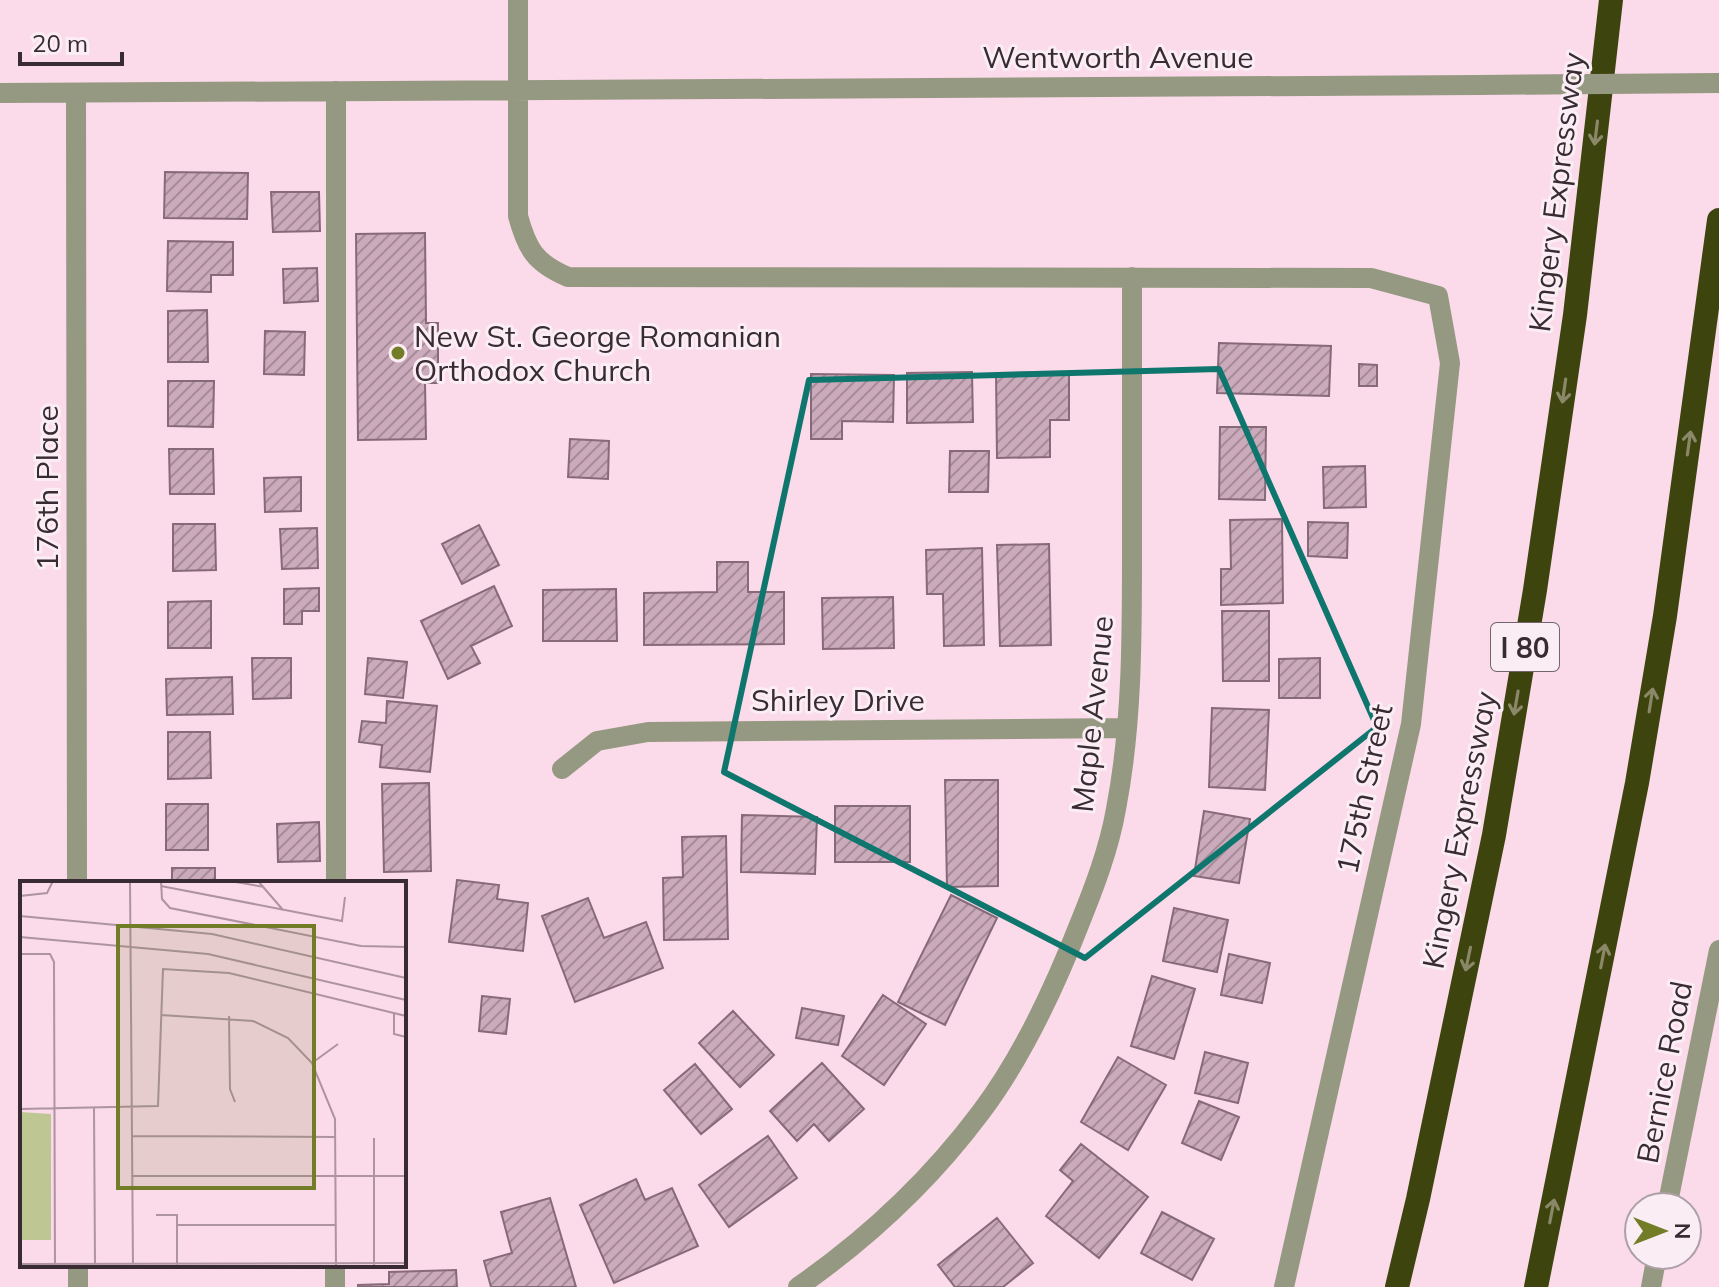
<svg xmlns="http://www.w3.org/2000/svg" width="1719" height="1287" font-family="Mulish,sans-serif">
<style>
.building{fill:url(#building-hatch);stroke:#876a79;stroke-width:2}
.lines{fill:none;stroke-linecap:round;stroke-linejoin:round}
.minor{stroke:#959981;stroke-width:20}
.highway{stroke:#3e440d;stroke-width:24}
.minor-bridge{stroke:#959981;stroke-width:20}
.oneway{stroke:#8a8869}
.marked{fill:none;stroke:#0f766e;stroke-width:6;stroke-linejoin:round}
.poi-dot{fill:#737d28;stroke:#fbedf4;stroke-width:3}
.labels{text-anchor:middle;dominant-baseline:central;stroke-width:6;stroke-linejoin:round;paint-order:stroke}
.shield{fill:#fbedf4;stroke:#72656c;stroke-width:2}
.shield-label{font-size:28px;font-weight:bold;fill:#382b31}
.street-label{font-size:30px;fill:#382b31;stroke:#fbedf4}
.poi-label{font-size:30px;fill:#382b31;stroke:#fbedf4;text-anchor:start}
.inset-road{fill:none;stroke:#ad94a0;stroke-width:2}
.view{fill:#737d28;fill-opacity:0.15;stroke:#737d28;stroke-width:4}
.inset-edge{fill:none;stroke:#382b31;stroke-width:4}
</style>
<defs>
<pattern id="building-hatch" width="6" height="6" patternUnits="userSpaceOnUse" patternTransform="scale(2)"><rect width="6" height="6" fill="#cbabbb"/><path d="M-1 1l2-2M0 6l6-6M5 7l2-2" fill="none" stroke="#a68b99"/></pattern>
</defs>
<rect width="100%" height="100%" fill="#fbdaea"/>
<path class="building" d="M165 172 248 173 247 219 164 218Z
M271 192H319L320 231 273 232Z
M425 233 426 323H438V383H425L426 439 358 440 356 234Z
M168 241 233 242V275H211V292L167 291Z
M317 268 318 301 284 303 283 269Z
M207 310 208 362H168V311Z
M265 331 305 332 304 375 264 374Z
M1219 343 1331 346 1329 396 1217 393Z
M1359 364 1377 365V386H1359Z
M972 372 973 422 907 423V373Z
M1069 372V420H1050V457L997 458 996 373Z
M811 374 894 375 893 422 842 421V439H811Z
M168 381H214L213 427 168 426Z
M1220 427H1266L1265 500 1219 499Z
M570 439 609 441 608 479 568 477Z
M169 449H213L214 494H170Z
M950 451H989L988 492H949Z
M1365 466 1366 507 1324 508 1323 467Z
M301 477V511L265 512 264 478Z
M1282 519 1283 603 1221 605V569H1231L1230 520Z
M1308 522 1348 523 1347 558 1308 556Z
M173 524H215L216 570 173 571Z
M479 525 499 565 462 584 442 544Z
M317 528 318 568 282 569 280 529Z
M1049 544 1051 645 1000 646 997 545Z
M982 548 984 645 944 646 943 594H927L926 550Z
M717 562H748V592H784V644L644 645V593L717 592Z
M494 586 512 626 471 646 480 663 448 679 421 621Z
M319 588V611H302V624H284V589Z
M616 589 617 641H543V590Z
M893 597 894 648 823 649 822 598Z
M211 601V648H168V602Z
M1222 611H1269V681H1223Z
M252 658H291V698L253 699Z
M368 658 407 662 403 698 365 694Z
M1320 658V698H1279V659Z
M232 677 233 714 167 715 166 679Z
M387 701 437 706 430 772 380 767 382 745 359 742 362 721 386 723Z
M1212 708 1269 710 1265 790 1209 787Z
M168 732H210L211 778 168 779Z
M945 780H998V886L947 887Z
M429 783 431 871 384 872 382 784Z
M166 804H208V850H166Z
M835 806H910V862H835Z
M1204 811 1250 819 1239 883 1194 876Z
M742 815 817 817 815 874 741 872Z
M319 822 320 861 278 862 277 824Z
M726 836 728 939 664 940 663 878 683 877 682 837Z
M172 868H215V883H172Z
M457 880 499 885 497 899 528 903 523 951 449 942Z
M951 895 997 918 945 1025 898 1002Z
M588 898 604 938 646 922 663 968 575 1002 542 916Z
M1174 908 1228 920 1217 972 1163 961Z
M1229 954 1270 963 1262 1003 1221 995Z
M1152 976 1195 989 1174 1059 1131 1046Z
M883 995 926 1024 884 1085 842 1056Z
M482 996 510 999 506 1034 479 1031Z
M802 1008 844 1016 838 1045 796 1038Z
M733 1011 774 1055 740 1087 699 1043Z
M1205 1052 1248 1063 1238 1103 1195 1093Z
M1118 1057 1166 1085 1128 1150 1081 1122Z
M822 1063 864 1109 829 1141 814 1124 797 1141 770 1111Z
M695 1064 732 1109 701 1134 664 1090Z
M1199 1101 1239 1117 1221 1160 1182 1143Z
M768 1136 797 1178 729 1227 699 1185Z
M1081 1144 1148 1197 1099 1258 1046 1216 1073 1181 1060 1170Z
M636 1179 645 1200 672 1188 698 1246 614 1283 580 1205Z
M550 1198 576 1287H491L484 1261 512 1253 501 1212Z
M1162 1212 1214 1239 1192 1280 1141 1253Z
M997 1218 1033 1263 1003 1287H955L938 1265Z
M172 1265H208V1268H172Z
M456 1270 457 1287H358V1285L389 1284V1272Z"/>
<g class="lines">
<path class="minor" d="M518 0V216C527 249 535 263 568 277L1371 278 1438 296 1450 363 1411 724 1284 1287
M336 91V883
M0 93 1479 85
M76 93 77 883
M562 769 597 741 648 732 1126 728
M1667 1207 1719 950
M78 1265V1287
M335 1265V1287
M798 1287C867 1239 931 1179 981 1112 1023 1056 1054 989 1079 925 1094 888 1109 849 1116 809 1133 721 1132 628 1132 538 1132 451 1132 364 1132 277
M1651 1287 1657 1255"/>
<path class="highway" d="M1397 1287 1418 1199 1494 835 1535 590 1575 315 1611 0
M1536 1287 1637 783 1665 616 1719 220"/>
<path class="minor-bridge" d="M1479 85 1719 83"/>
</g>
<defs><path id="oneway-shaft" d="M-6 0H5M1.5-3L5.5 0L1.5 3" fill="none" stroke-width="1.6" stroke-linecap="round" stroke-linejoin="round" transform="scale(2)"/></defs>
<g class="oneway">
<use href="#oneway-shaft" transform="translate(1596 133) rotate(97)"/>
<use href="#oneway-shaft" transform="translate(1564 391) rotate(98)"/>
<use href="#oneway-shaft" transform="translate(1689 443) rotate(-82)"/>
<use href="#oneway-shaft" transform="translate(1651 700) rotate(-81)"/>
<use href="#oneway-shaft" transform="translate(1516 703) rotate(100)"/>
<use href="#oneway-shaft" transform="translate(1603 956) rotate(-79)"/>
<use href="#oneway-shaft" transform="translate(1468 959) rotate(102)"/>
<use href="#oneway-shaft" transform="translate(1552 1211) rotate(-79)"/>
</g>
<path class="marked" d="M1219 369 1377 727 1085 958 724 772 809 380Z"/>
<circle class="poi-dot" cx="398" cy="353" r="8"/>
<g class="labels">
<rect class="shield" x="1491" y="623" width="68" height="48" rx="6"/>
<g class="shield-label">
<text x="1525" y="647">I 80</text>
</g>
<g class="street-label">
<text x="1118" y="57">Wentworth Avenue</text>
<text transform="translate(1556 192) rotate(-83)">Kingery Expressway</text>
<text transform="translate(47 488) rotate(-90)">176th Place</text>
<text x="838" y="700">Shirley Drive</text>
<text transform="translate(1092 714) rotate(-84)">Maple Avenue</text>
<text transform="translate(1364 789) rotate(-78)">175th Street</text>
<text transform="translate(1459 830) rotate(-79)">Kingery Expressway</text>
<text transform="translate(1664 1072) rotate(-79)">Bernice Road</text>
</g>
<g class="poi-label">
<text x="414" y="336">New St. George Romanian<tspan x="414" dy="34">Orthodox Church</tspan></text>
</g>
</g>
<g transform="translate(20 881)">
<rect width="386" height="386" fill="#fbdaea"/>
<path d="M0 231 31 233V359H0Z" fill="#bec793"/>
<path class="inset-road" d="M110 0 113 385M141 0 142 18 150 27 341 65 386 66M210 0 244 6M238 0 263 29M141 5 322 40 325 16M0 15 27 12 33 0M0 35 192 53 386 97M0 56 188 73 386 119M0 73H30L34 81 35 385M374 132V153L386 156M141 134 233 140 268 157 292 182 315 238 316 385M209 135 210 208 215 221M292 182 318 163M74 227 75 383M0 228 138 225 143 88 209 92 386 135M112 255 315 256M112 295H386M136 334H157V385M157 344H315M0 383 386 382M354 385V257"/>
<path class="view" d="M98 45H294V307H98Z"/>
<rect width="386" height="386" class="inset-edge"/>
</g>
<g transform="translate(1663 1231) rotate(90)"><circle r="38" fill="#fbedf4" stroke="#ad9fa6" stroke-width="2"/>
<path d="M0-6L14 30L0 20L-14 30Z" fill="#737d28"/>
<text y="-12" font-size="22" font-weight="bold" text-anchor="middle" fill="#382b31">N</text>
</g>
<path d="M20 52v12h102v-12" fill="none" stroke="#382b31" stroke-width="4"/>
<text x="32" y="52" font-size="24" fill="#382b31" stroke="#fbedf4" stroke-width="6" paint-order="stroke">20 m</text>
</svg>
